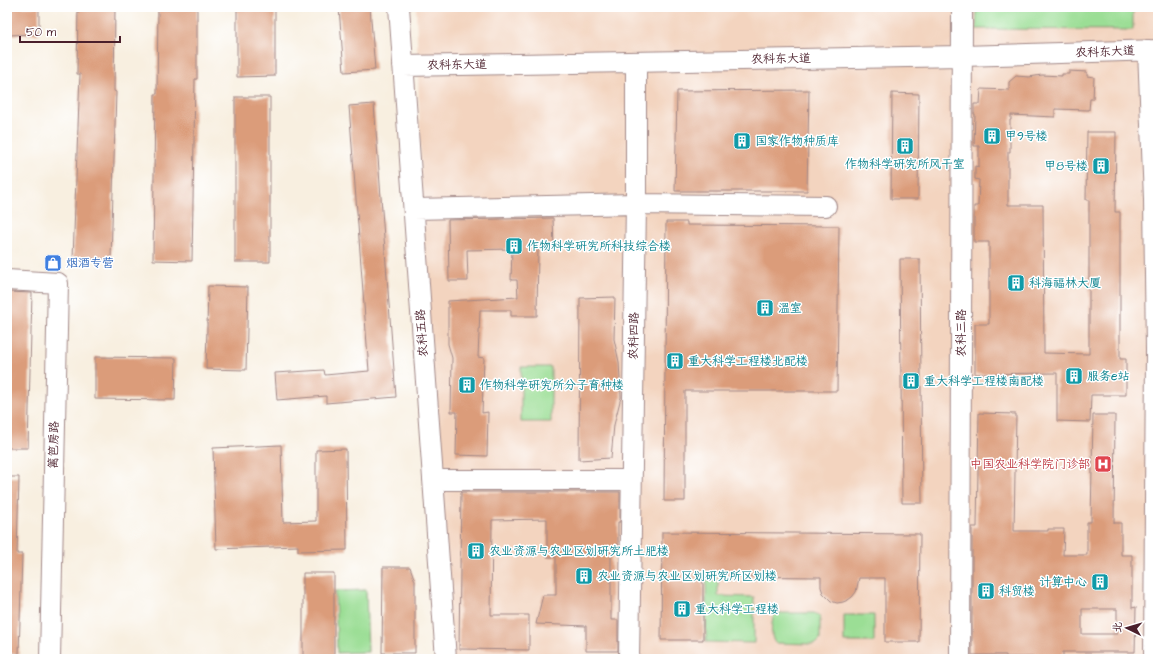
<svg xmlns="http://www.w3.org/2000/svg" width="1165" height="666" font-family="'Architects Daughter','LXGW WenKai TC',sans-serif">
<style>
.built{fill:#f3d4bf}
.green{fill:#9bde95;stroke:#727e60}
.building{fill:#db9c7a;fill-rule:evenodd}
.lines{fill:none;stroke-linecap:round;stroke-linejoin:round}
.minor-casing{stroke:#a18786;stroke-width:22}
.minor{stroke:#fff;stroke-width:20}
.labels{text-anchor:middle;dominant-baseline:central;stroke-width:3;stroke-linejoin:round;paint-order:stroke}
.street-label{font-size:12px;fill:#4a1f2b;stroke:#fff}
.culture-label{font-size:12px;fill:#0d838f;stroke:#fff;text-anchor:start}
.shop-label{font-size:12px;fill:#366cbe;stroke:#fff;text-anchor:start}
.health-label{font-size:12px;fill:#be3a42;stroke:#fff;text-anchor:end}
</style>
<rect width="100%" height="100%" fill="#fff"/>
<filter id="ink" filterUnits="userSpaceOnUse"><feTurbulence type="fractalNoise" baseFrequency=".025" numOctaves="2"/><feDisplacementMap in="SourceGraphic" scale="8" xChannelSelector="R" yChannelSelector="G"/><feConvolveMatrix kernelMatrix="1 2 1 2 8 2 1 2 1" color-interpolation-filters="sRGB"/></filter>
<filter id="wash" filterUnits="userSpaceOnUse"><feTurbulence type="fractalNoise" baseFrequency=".012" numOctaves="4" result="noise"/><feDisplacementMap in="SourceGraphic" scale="16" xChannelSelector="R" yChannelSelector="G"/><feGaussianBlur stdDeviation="0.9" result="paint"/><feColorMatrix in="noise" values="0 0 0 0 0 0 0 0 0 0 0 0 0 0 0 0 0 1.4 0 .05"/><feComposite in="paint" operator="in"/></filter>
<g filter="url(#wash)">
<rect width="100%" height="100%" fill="#f8efe0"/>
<path class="built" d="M416 7H1158V659H436Z"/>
<path class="green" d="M977 7H1133V30L976 29Z
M521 367H551V422H521Z
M706 579H718V596L754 597V643L706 642Z
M366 590 368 652 337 653 335 591Z
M777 613H814L818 615 820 618V640L817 643 812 644 775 643C770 636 771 623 774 615Z
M844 615H874V642H844Z"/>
<g id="blocks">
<path class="building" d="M7 7H39V34L7 35Z
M78 7H115L114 91 116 92 111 259 73 258 80 74H77Z
M158 7H197V79H195L192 261 153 260 155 94H157Z
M237 7H275V76L237 77Z
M355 7H370L375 70 344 72 339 8Z
M1069 71 1087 72V76L1094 77 1093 99H1090L1089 110 1055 109V117L1011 115V120H1010V152H1008V205H1043L1044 353 1089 354V200H1086L1087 132H1116L1115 212H1120V359H1126V395H1091L1090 422 1057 421V373L975 374V324H989V242H974V206H978L979 180 975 179V166L979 167V146H974L975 114H974V104H980L981 89 1009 90V82L1016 76 1029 77 1042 75 1062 76V74H1069Z
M809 90 807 191H675L677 91Z
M892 93 919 94 918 199H891Z
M235 97H270V262H235Z
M374 104 396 397 326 403V396L277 400 275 373 324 370 325 375 369 371 349 106Z
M553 218 554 249H538L537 316H511V310H480L478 357 484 358 482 413 488 412 487 456 456 455 457 412H451L452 358 448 344V301L518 297 517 280H511L512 249 467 250 468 281H449L448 220Z
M666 222H687V225L839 226 837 391H685V501H664Z
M900 259H920L922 503H902Z
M208 286 248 287 246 370 206 369Z
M7 292 32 293 28 448H7Z
M615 297 614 339 619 362 621 397 614 425 611 458 579 460 580 298Z
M95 357 176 358 175 400 95 399Z
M979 413 1016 414 1014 531H1048V529H1064L1063 555H1087V522H1091L1093 415H1115L1114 523H1121V555H1132V608L1136 607 1135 652H1063V657H1006V655H972V527H977ZM1082 609H1117V634H1082Z
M281 445 283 522 316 521V450L346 449 347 550 298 551V546L216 549 213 448Z
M7 477H19L17 554H22L19 654H7Z
M461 492H620V522H618V549H611V620H618V651H586V626L536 624 543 595H556V557H547V519L492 520 491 615H529V650L459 649Z
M662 532 920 534 919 642H885V578H859L856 592 852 597 848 600 843 602 837 603 831 601 823 593 821 587V577L703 576V640H661Z
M383 567H410L415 581V653H382Z
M303 573H334V659H303Z"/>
</g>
</g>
<g filter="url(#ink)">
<use href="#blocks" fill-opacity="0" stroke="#a18786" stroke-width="1"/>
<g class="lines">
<defs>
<path id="minor" d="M399 7 446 659
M1148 50 1154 199 1156 349 1154 659
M403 66 962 56 1158 50
M414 209 636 204 826 206
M7 280 58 283 50 659
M433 480H631
M629 659 636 204V62
M960 659 962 7"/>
</defs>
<use href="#minor" class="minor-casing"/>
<use href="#minor" class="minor"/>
</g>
</g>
<defs>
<symbol id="building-square" viewBox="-11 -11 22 22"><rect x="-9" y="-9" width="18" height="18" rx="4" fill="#0f9aa8" stroke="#fff"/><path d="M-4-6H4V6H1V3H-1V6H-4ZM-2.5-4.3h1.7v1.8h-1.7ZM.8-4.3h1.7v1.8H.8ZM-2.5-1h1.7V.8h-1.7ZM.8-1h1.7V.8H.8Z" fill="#fff"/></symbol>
<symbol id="shop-square" viewBox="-11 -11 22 22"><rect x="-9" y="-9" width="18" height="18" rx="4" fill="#3f7fe0" stroke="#fff"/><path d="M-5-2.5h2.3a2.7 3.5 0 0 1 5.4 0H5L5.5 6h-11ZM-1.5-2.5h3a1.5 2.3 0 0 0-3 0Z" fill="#fff"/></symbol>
<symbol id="hospital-square" viewBox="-11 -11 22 22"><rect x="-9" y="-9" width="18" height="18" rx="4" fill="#e0444e" stroke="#fff"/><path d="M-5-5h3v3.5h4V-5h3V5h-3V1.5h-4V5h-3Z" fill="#fff"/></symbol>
</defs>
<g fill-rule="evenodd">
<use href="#building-square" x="982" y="126" width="20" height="20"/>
<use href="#building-square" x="732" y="131" width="20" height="20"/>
<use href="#building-square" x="895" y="136" width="20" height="20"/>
<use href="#building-square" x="1091" y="156" width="20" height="20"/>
<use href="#building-square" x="504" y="236" width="20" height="20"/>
<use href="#shop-square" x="43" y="253" width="20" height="20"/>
<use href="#building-square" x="1006" y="273" width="20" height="20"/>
<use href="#building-square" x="755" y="298" width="20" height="20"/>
<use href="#building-square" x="665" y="351" width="20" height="20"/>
<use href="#building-square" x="1064" y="366" width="20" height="20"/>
<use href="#building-square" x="901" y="371" width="20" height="20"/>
<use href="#building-square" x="457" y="375" width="20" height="20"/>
<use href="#hospital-square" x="1093" y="454" width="20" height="20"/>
<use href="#building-square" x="466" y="541" width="20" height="20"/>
<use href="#building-square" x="574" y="566" width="20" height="20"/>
<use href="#building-square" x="1090" y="572" width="20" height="20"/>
<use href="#building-square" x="976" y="581" width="20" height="20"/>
<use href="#building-square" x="672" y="599" width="20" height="20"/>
</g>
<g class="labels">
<g class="street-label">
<text transform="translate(1105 52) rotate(-2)">农科东大道</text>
<text transform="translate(781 59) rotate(-1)">农科东大道</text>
<text transform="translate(457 65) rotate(-1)">农科东大道</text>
<text transform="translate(422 333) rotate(-94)">农科五路</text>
<text transform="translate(961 333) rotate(-90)">农科三路</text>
<text transform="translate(634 336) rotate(-89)">农科四路</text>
<text transform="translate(54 445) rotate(-89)">篱笆房路</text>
</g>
<g class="culture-label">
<text x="1005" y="136">甲9号楼</text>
<text x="755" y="141">国家作物种质库</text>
<text x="905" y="164" text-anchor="middle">作物科学研究所风干室</text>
<text x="1088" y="166" text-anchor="end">甲8号楼</text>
<text x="527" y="246">作物科学研究所科技综合楼</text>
<text x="1029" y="283">科海福林大厦</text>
<text x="778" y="308">温室</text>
<text x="688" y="361">重大科学工程楼北配楼</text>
<text x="1087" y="376">服务e站</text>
<text x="924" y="381">重大科学工程楼南配楼</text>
<text x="480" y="385">作物科学研究所分子育种楼</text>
<text x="489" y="551">农业资源与农业区划研究所土肥楼</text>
<text x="597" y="576">农业资源与农业区划研究所区划楼</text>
<text x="1087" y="582" text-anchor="end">计算中心</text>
<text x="999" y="591">科贸楼</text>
<text x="695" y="609">重大科学工程楼</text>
</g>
<g class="shop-label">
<text x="66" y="263">烟酒专营</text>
</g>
<g class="health-label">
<text x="1090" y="464">中国农业科学院门诊部</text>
</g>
</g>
<rect width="1165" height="666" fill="none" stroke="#fff" stroke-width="24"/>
<g transform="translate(1127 628) rotate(275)" stroke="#ffffff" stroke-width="3" paint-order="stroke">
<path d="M0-3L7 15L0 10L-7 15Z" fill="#4a1f2b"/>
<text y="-6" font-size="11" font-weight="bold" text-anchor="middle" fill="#4a1f2b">北</text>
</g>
<path d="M20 36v6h100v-6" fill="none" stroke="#4a1f2b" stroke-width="2"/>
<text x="26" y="36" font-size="12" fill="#4a1f2b" stroke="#ffffff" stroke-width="3" paint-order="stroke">50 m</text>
</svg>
